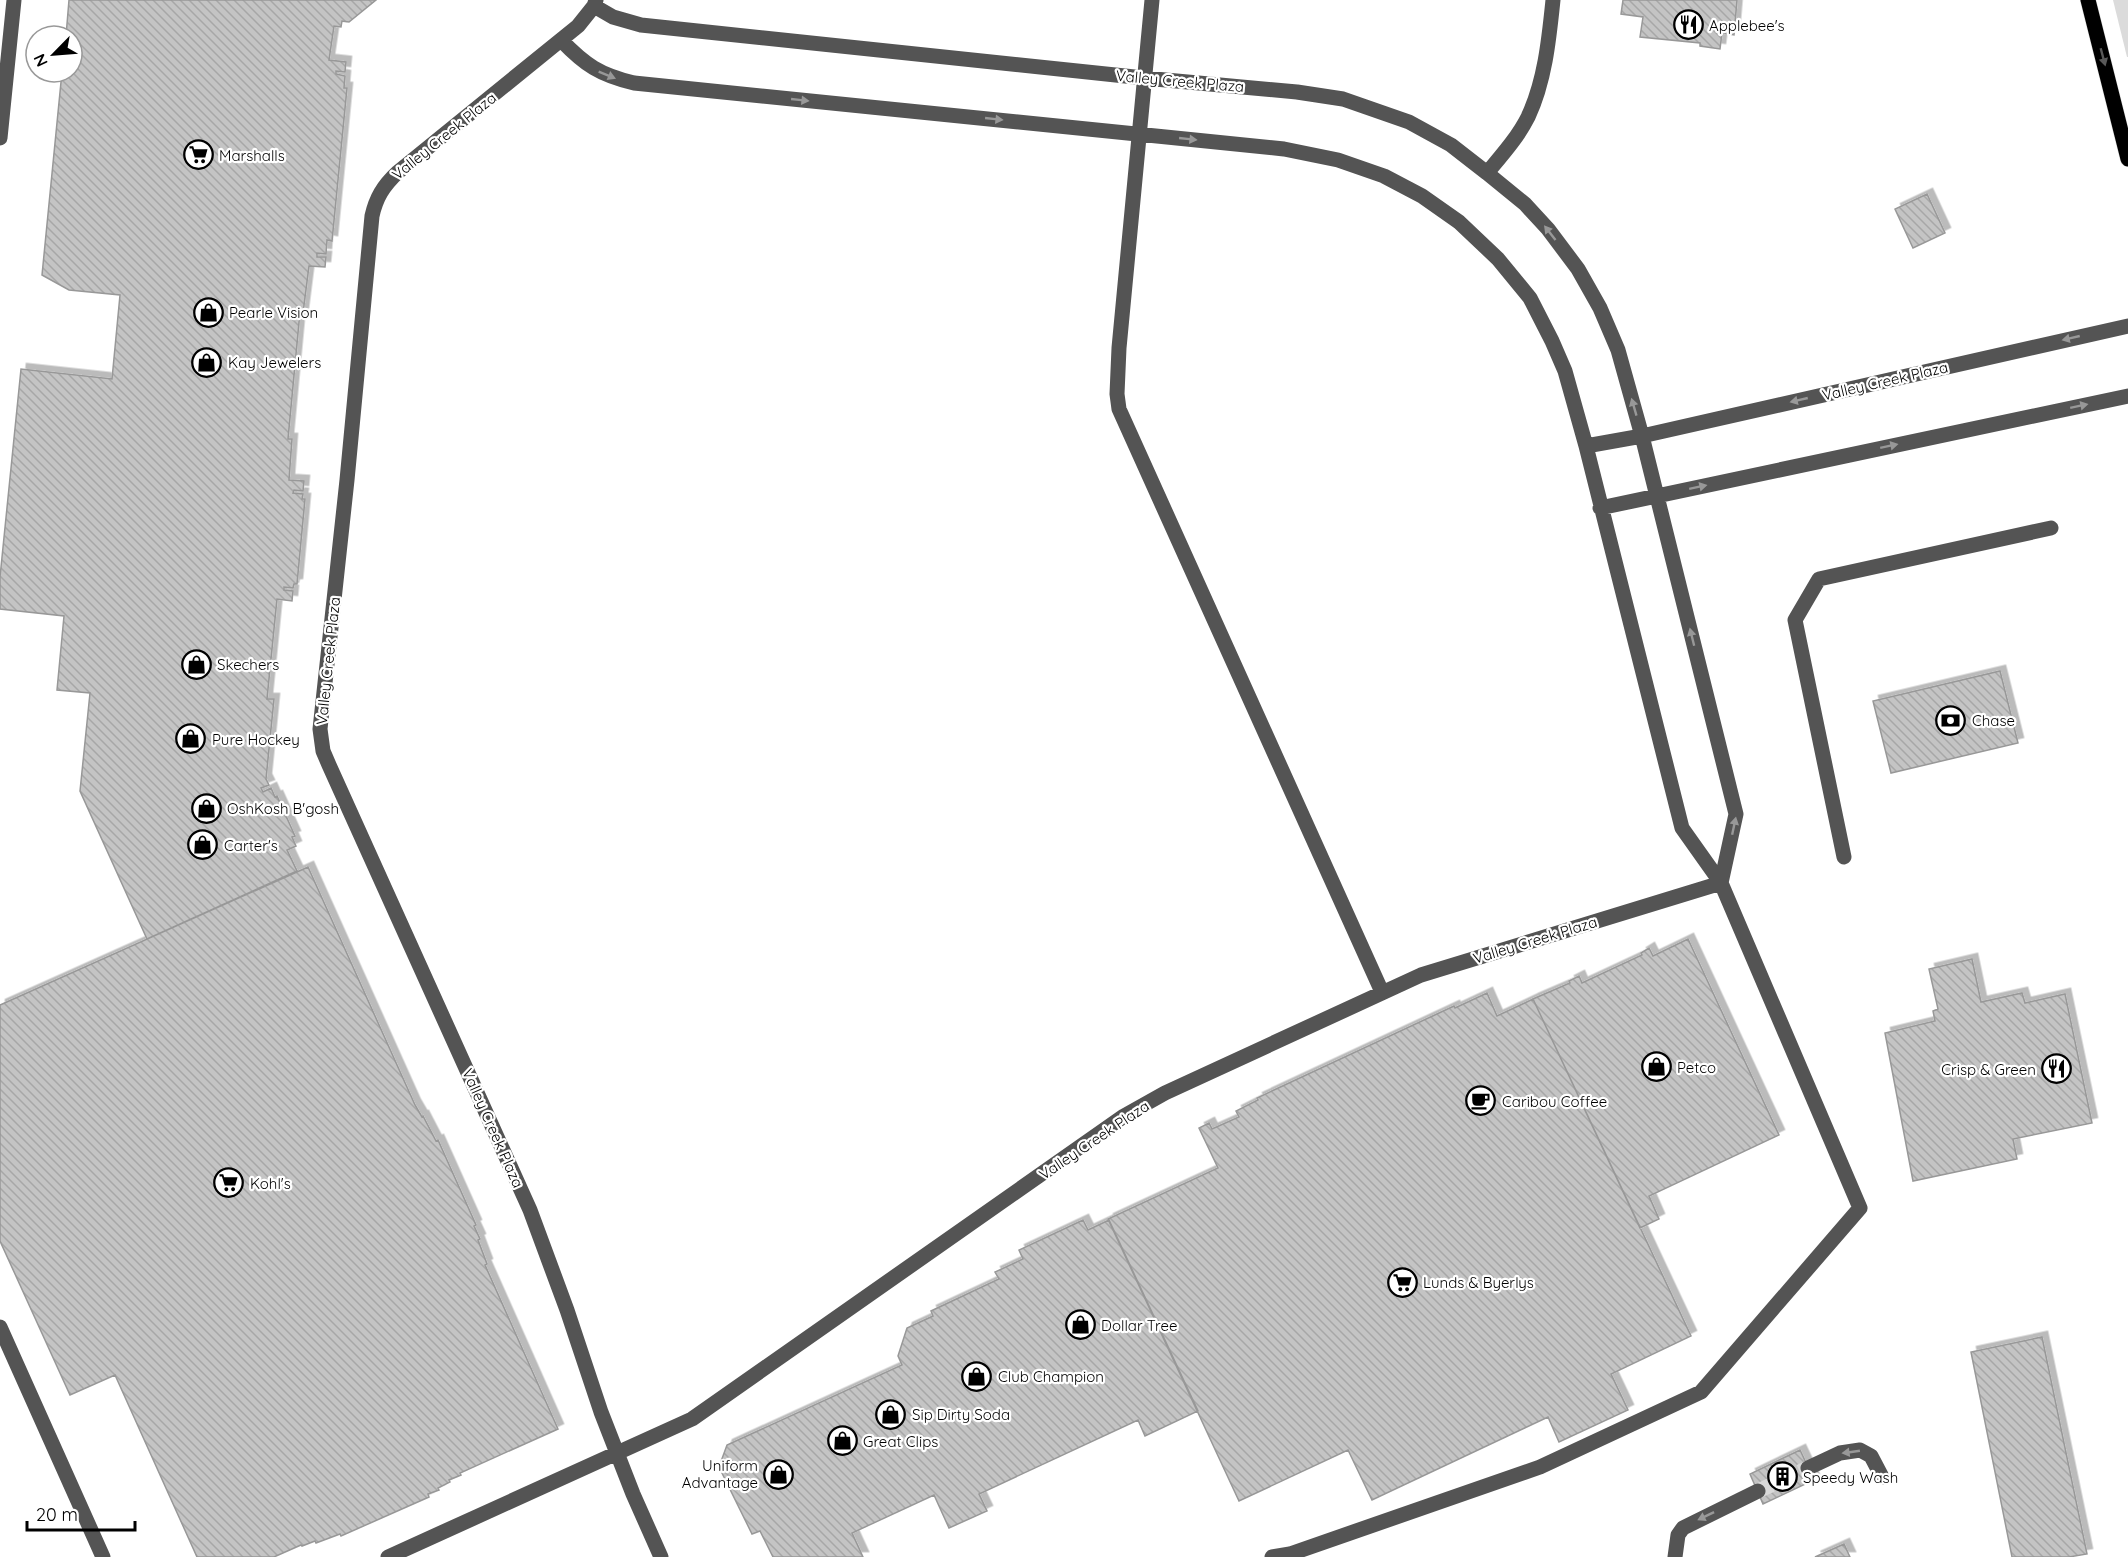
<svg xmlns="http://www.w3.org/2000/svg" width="2128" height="1557" font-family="Quicksand,sans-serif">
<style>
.green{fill:#dbdbdb}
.building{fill:url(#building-back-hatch);stroke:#989898;stroke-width:1.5;filter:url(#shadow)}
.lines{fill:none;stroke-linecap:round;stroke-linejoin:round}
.minor-tunnel{stroke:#d9d9d9;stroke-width:15;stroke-dasharray:15 8;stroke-linecap:butt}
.major-casing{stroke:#dbdbdb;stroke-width:16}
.minor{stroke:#545454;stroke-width:15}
.major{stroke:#000;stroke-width:15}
.oneway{fill:#595959}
.oneway2{fill:#989898}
.labels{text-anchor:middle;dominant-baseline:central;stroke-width:4.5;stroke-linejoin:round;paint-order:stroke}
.poi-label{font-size:15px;fill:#000;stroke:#fff;text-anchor:start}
.street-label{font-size:15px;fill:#000;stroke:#fff}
</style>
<defs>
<pattern id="building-back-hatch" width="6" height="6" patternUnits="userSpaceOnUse" patternTransform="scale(1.5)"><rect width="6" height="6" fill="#c4c4c4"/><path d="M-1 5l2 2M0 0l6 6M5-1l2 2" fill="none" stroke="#a7a7a7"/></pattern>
<filter id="shadow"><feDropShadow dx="5.5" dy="-5.5" stdDeviation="0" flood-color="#0004"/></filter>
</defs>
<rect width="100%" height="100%" fill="#fff"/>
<path class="green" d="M2113 0H2128V57H2127Z"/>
<path class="building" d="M69 0H376L349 22 342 21 341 27 334 26 329 60 346 62 345 72 336 71V74L345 76 344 88H347L332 241 327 240 326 254 317 253V257H326L325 267 309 266 303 313 300 312 288 439H292L289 480 304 481 303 491 294 490 293 493 303 494 302 499H305L297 584H294L293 588 284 587V590L293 591 292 601 277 599 267 699H274L266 779 269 785 261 788 263 792 271 788 275 797 277 796 295 836 292 837 296 846 287 850 297 871 147 939 80 791 90 693 57 690 64 616 0 609V577L21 369 112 379 120 295 69 290 42 275 62 72H72V36H66Z
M1623 0H1737L1734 35 1722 33 1720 49 1700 46V43L1640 37 1643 17 1621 14Z
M1927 194 1945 233 1913 248 1895 209Z
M2000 671 2018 743 1891 773 1873 701Z
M308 867 415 1105 422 1117 423 1116 436 1141 438 1140 476 1225 474 1226 480 1239 478 1240 487 1264 485 1265 558 1429 460 1473 461 1475 449 1480 450 1482 438 1488 439 1490 428 1494 429 1497 341 1536 340 1534 316 1543 315 1541 302 1546 301 1545 274 1557H197L115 1375 70 1395 0 1241V1005Z
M1688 939 1779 1135 1649 1196 1659 1219 1640 1228 1533 999 1570 983 1569 981 1579 976 1582 983 1642 955 1641 953 1649 948 1653 956Z
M1972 959 1981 1002 2022 993 2025 1003 2065 994 2092 1123 2013 1139 2017 1159 1913 1181 1885 1033 1935 1021 1933 1011 1938 1009 1929 969Z
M1487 993 1497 1016 1533 999 1691 1336 1611 1374 1628 1410 1559 1442 1548 1417 1372 1500 1348 1450 1239 1501 1108 1219 1218 1168 1199 1128 1209 1123 1212 1129 1239 1117 1236 1111 1258 1100 1257 1098 1454 1006 1455 1008Z
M1083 1220 1088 1230 1109 1220 1198 1411 1145 1436 1138 1420 979 1494 987 1511 949 1528 934 1495 852 1533 863 1557H773L760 1531 752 1534 719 1467 727 1445 902 1365 898 1356 907 1328 933 1316 931 1311 999 1279 995 1272 1023 1259 1019 1250Z
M2042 1337 2087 1554 2069 1557H2012L1971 1352Z
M1800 1450 1814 1480 1763 1504 1750 1474Z
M1844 1544 1850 1557H1815Z"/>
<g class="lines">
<path class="minor-tunnel" d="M1758 1491 1808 1468"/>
<defs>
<path id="major" d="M2088 0 2128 159"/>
</defs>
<use href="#major" class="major-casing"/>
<path class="minor" d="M596 0 594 6 578 26 398 172C383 186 376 198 372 216L347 480 320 729 323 751 329 765 530 1210 567 1310 601 1412 633 1494 661 1557
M1152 0 1119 348 1117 394 1119 409 1382 992
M594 6 613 17 641 25 1144 78 1297 92 1343 99 1409 122 1451 145 1487 173 1525 204 1548 229 1578 269 1600 308 1618 350 1642 436 1736 814 1721 883
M561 40C585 65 600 75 634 83L1284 149 1338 160 1384 176 1422 196 1459 222 1498 259 1530 298 1552 341 1565 371 1586 446 1682 828 1721 883 1860 1208 1701 1392 1540 1467 1290 1554 1272 1557
M0 138 14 0
M1487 173C1502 155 1518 137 1528 117 1545 81 1549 39 1553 0
M1586 446 1642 436 2128 326
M1600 508 2128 396
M1844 857 1795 620 1819 579 2051 528
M0 1327 103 1557
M1808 1468 1840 1453 1860 1450 1871 1456 1882 1477
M388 1557 692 1419 1124 1116 1165 1093 1421 975 1721 883
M1675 1557 1678 1535 1683 1528 1758 1491"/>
<use href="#major" class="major"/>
</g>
<defs><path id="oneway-solid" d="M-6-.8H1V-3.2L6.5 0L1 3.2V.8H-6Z" transform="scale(1.5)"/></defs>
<use class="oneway" href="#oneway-solid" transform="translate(2103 57) rotate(75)"/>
<g class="oneway2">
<use href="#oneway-solid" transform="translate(607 75) rotate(22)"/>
<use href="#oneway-solid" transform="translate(800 100) rotate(6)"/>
<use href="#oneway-solid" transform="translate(994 119) rotate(6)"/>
<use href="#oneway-solid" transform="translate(1188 139) rotate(6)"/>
<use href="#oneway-solid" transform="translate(1550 233) rotate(-128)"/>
<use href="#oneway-solid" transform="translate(2071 338) rotate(167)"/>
<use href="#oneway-solid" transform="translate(1799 400) rotate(167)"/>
<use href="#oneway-solid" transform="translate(2079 406) rotate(-12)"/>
<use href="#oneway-solid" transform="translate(1634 407) rotate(-106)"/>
<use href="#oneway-solid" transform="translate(1889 446) rotate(-12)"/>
<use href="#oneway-solid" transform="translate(1698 487) rotate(-12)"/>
<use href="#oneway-solid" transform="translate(1692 637) rotate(-104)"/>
<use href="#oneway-solid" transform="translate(1734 826) rotate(-78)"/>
<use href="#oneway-solid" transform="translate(1851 1452) rotate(172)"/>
<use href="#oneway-solid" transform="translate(1706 1516) rotate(154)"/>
</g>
<defs>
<symbol id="restaurant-ring" viewBox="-11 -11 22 22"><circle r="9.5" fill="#fff" stroke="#000" stroke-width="1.5"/><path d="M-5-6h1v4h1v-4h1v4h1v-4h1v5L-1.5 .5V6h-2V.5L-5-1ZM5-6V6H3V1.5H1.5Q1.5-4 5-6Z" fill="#000"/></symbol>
<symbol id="supermarket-ring" viewBox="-11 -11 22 22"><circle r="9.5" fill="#fff" stroke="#000" stroke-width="1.5"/><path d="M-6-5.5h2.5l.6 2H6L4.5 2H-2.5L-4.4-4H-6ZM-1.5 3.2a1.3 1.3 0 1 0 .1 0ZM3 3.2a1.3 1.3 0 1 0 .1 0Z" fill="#000"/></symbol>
<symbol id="shop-ring" viewBox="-11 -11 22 22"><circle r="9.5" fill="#fff" stroke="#000" stroke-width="1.5"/><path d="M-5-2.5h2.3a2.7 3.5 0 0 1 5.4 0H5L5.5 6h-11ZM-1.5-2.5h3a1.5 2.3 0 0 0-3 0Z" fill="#000"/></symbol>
<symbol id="bank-ring" viewBox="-11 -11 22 22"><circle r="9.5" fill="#fff" stroke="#000" stroke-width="1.5"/><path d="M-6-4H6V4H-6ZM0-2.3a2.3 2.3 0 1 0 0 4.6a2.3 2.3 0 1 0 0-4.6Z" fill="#000"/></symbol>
<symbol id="cafe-ring" viewBox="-11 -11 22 22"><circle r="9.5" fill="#fff" stroke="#000" stroke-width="1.5"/><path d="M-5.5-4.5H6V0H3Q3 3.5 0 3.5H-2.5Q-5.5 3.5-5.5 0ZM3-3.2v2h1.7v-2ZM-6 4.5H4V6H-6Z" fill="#000"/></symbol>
<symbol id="building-ring" viewBox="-11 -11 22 22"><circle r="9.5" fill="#fff" stroke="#000" stroke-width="1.5"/><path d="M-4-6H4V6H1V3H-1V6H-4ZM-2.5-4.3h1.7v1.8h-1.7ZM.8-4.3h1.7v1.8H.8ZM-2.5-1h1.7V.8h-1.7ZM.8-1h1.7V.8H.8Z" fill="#000"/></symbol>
</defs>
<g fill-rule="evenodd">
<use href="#restaurant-ring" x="1672" y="8" width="33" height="33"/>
<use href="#supermarket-ring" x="182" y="138" width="33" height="33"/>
<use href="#shop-ring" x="192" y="296" width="33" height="33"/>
<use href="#shop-ring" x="190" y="346" width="33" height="33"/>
<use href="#shop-ring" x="180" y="648" width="33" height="33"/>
<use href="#bank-ring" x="1934" y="704" width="33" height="33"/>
<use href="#shop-ring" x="174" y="722" width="33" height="33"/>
<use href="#shop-ring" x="190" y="792" width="33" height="33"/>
<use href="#shop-ring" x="186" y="828" width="33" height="33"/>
<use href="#shop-ring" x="1640" y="1050" width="33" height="33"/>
<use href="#restaurant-ring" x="2040" y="1052" width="33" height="33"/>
<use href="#cafe-ring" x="1464" y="1084" width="33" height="33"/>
<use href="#supermarket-ring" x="212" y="1166" width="33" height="33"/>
<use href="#supermarket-ring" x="1386" y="1266" width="33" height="33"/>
<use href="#shop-ring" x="1064" y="1308" width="33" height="33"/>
<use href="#shop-ring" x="960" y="1360" width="33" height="33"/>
<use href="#shop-ring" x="874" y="1398" width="33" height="33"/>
<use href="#shop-ring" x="826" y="1424" width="33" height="33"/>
<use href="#shop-ring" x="762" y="1458" width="33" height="33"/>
<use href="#building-ring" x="1766" y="1460" width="33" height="33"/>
</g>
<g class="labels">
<g class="poi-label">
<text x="1709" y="25">Applebee's</text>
<text x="219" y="155">Marshalls</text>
<text x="229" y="312">Pearle Vision</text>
<text x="228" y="362">Kay Jewelers</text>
<text x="217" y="664">Skechers</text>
<text x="1972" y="720">Chase</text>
<text x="212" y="739">Pure Hockey</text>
<text x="227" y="808">OshKosh B'gosh</text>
<text x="224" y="845">Carter's</text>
<text x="1677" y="1067">Petco</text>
<text x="2036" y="1069" text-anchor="end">Crisp &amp; Green</text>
<text x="1502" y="1101">Caribou Coffee</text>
<text x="250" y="1183">Kohl's</text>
<text x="1423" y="1282">Lunds &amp; Byerlys</text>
<text x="1101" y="1325">Dollar Tree</text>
<text x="998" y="1376">Club Champion</text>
<text x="912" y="1414">Sip Dirty Soda</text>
<text x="863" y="1441">Great Clips</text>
<text x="758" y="1465" text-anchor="end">Uniform<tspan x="758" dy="17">Advantage</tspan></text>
<text x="1803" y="1477">Speedy Wash</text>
</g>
<g class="street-label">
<text transform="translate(1180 81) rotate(5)">Valley Creek Plaza</text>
<text transform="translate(444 136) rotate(-39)">Valley Creek Plaza</text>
<text transform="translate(1885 381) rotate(-13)">Valley Creek Plaza</text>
<text transform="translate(328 661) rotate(-84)">Valley Creek Plaza</text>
<text transform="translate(1535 940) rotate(-17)">Valley Creek Plaza</text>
<text transform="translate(493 1128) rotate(66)">Valley Creek Plaza</text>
<text transform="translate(1094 1140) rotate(-34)">Valley Creek Plaza</text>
</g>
</g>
<g transform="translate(54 54) rotate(245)"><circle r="28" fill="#ffffff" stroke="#999999" stroke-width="1.5"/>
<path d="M0-4.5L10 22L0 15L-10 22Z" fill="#000000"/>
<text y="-9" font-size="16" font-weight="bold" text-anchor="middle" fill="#000000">N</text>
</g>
<path d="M27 1521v9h108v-9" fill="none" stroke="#000000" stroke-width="3"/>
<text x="36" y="1521" font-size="18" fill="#000000" stroke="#ffffff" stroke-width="4.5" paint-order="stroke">20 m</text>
</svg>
